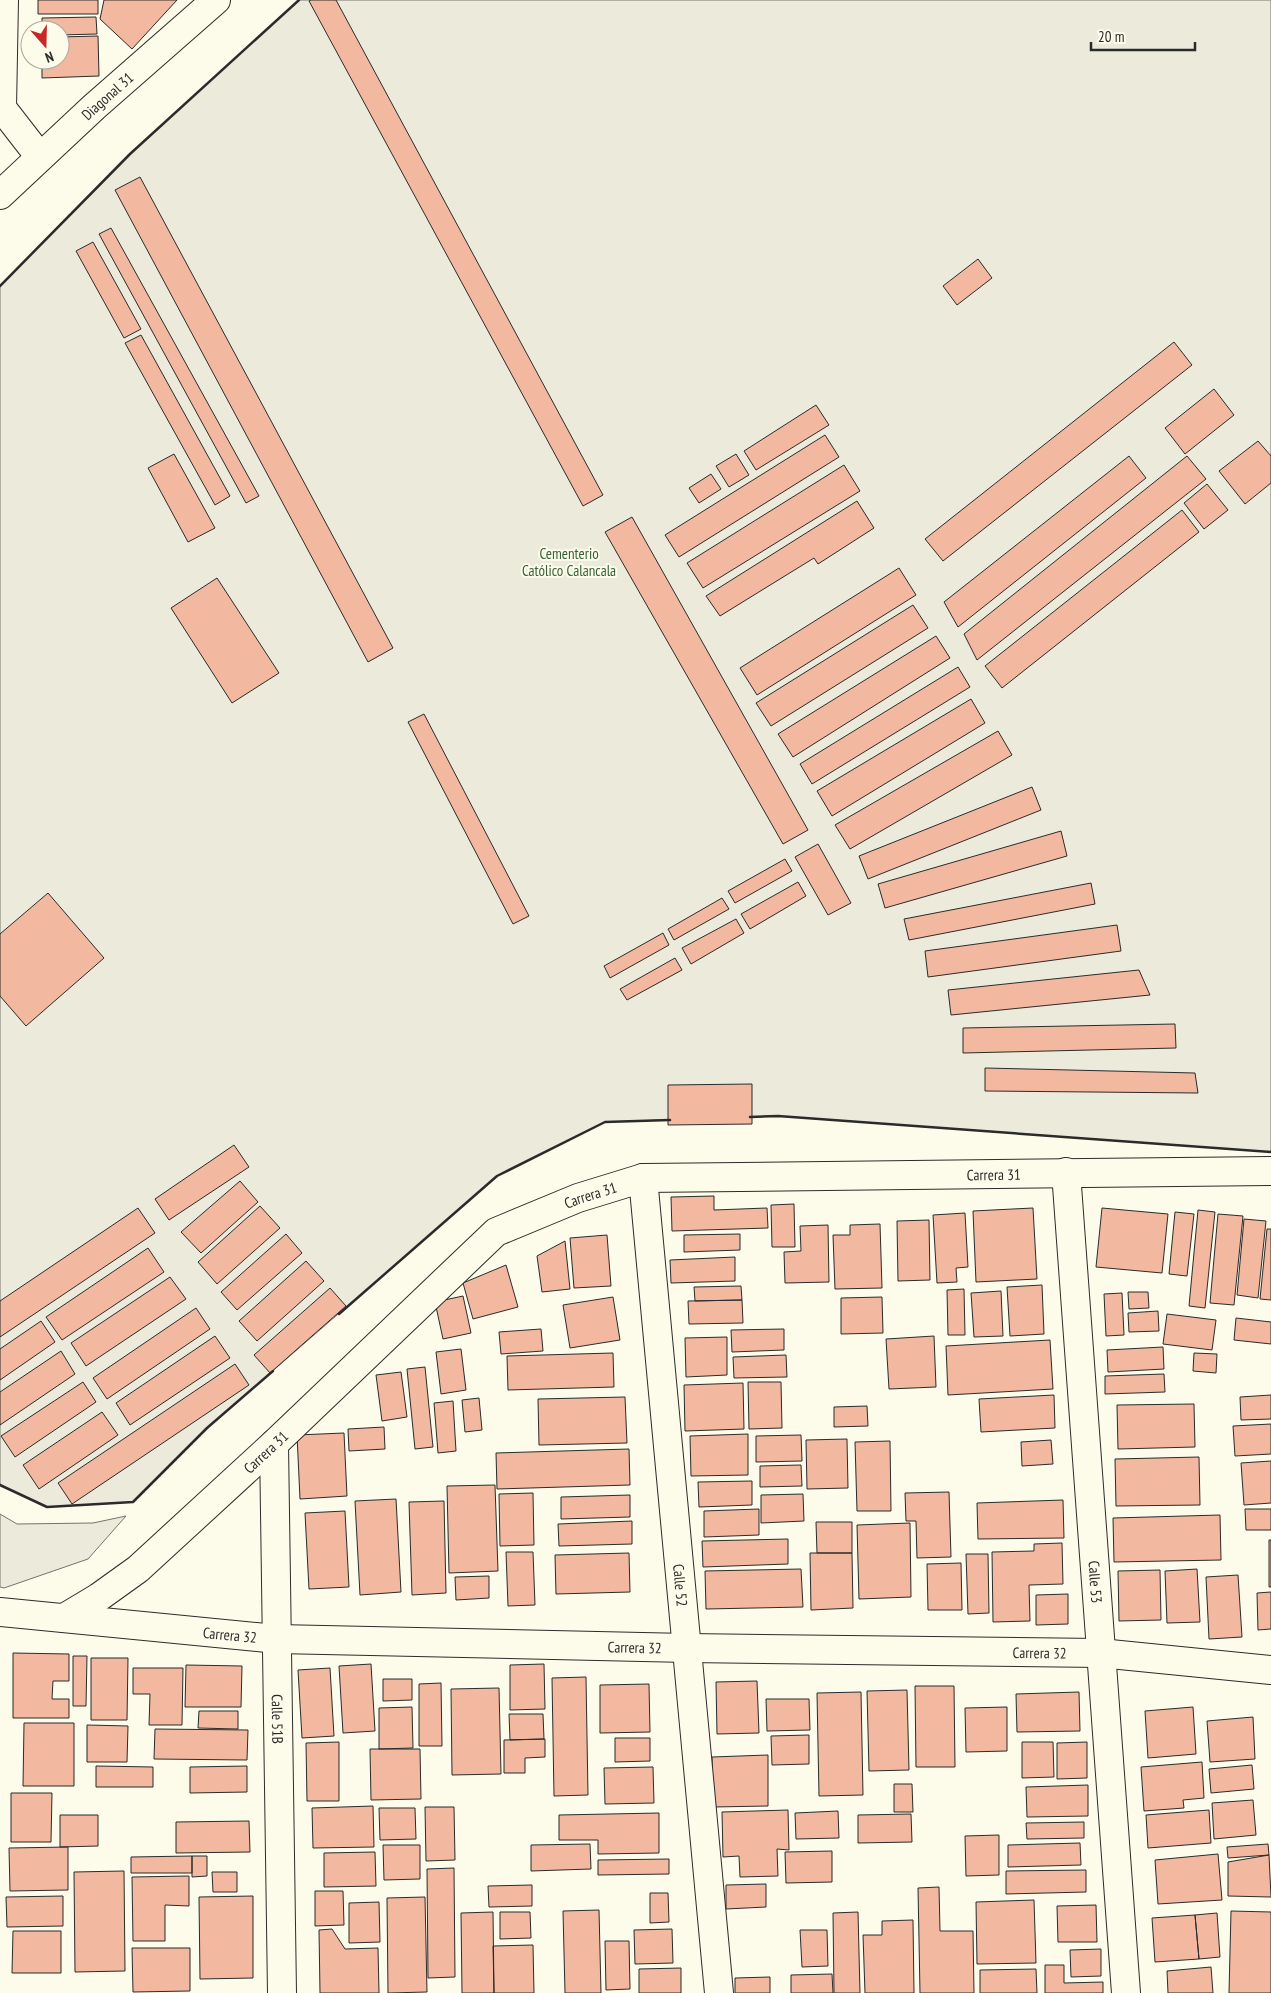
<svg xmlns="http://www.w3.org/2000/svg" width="1271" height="1993" font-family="'PT Sans Narrow',sans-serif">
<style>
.green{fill:#ecebdb;stroke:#74746e}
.building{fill:#f2b8a0;stroke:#2b2b2b}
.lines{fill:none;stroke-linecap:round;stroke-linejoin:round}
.street-casing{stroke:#2b2b2b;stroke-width:30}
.street{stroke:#fdfbea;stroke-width:28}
.wall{stroke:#2b2b2b;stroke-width:2.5}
.labels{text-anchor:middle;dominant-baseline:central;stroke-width:4;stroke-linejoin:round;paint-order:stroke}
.street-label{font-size:15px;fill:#2b2b2b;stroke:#fdfbea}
.park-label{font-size:15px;fill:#34623c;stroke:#fdfbea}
</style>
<rect width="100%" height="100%" fill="#fdfbea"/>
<path class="green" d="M299 0H1271V1152L778 1116 605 1122 497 1176 207 1428 133 1502 47 1507 0 1485V286L130 154Z
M0 1514 17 1524 93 1523 126 1516 88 1559 4 1588 0 1587Z"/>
<path class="building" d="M38 0H98V14H38Z
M104 0H177L132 49 100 19Z
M311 0H336L603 495 583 506 309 1Z
M96 17 97 34 60 35V30H42V18Z
M98 36 99 76 42 78V60H60V37Z
M140 177 393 648 368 662 115 190Z
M111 228 259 496 246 503 99 234Z
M93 242 141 329 124 338 76 251Z
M978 259 992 278 957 305 943 286Z
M141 335 230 496 215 505 125 343Z
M1174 342 1192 365 943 561 925 539Z
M1214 389 1234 415 1185 454 1165 428Z
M816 405 829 425 756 470 744 451Z
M825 435 839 457 679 557 665 535Z
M1258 441 1271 456V483L1245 504 1219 471Z
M174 454 215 528 188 542 148 468Z
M736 454 749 475 729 487 716 466Z
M1129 456 1146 478 958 627 944 602Z
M1187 456 1206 479 977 660 964 634Z
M844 465 860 491 703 588 687 563Z
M711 474 721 489 699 503 689 488Z
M1207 484 1228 510 1204 529 1184 503Z
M857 501 874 528 818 564 814 558 720 616 706 596Z
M1182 510 1199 532 1002 688 985 666Z
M632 517 808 830 783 844 605 532Z
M899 568 916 595 757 695 740 668Z
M217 578 279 673 232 703 171 608Z
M913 605 928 628 771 726 756 703Z
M936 636 950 658 793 757 778 734Z
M958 667 970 687 812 784 800 764Z
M971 699 985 723 832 816 817 791Z
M424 714 529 916 513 924 408 722Z
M998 731 1012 755 850 849 835 825Z
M1032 787 1041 810 868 879 859 856Z
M1061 831 1067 856 885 908 878 884Z
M818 844 851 903 828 915 795 857Z
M785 859 792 871 735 903 728 891Z
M798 882 806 896 750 929 741 914Z
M1091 883 1095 904 909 940 904 919Z
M48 893 104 958 26 1026 0 996V934Z
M722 898 729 909 674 940 668 929Z
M736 919 744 933 691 964 682 948Z
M1117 925 1121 951 928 977 925 951Z
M663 933 669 945 610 978 604 966Z
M675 958 682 970 627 1000 620 989Z
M1139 970 1150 995 951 1015 948 990Z
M1175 1024 1176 1048 963 1053V1028Z
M985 1068 1195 1073 1198 1093 985 1091Z
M752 1084V1124L668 1125V1085Z
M234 1145 249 1167 169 1220 155 1199Z
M240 1181 258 1202 201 1253 181 1232Z
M714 1196V1210L767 1208 768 1228 672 1231 671 1197Z
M794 1204 795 1247H772L771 1205Z
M260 1206 280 1228 217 1284 198 1262Z
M138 1208 155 1233 0 1337V1301Z
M1033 1208 1037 1279 976 1282 973 1211Z
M1102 1208 1168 1214 1162 1273 1096 1267Z
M1198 1210 1215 1212 1205 1308 1189 1306Z
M1175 1212 1194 1214 1187 1276 1169 1274Z
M965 1213 968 1267 956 1268 957 1282 937 1283 933 1215Z
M1218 1214 1243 1216 1234 1305 1210 1303Z
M1244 1219 1266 1221 1258 1298 1237 1295Z
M929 1220 930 1280 898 1281 897 1221Z
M880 1224 882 1288 835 1289 833 1235H850V1225Z
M828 1225 829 1282 785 1283 784 1252 801 1251 800 1226Z
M1267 1229H1271V1300L1260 1299Z
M286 1234 302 1253 237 1310 221 1292Z
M740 1234V1250L684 1252V1235Z
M607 1235 611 1286 574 1288 570 1238Z
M565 1241 570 1289 542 1292 537 1256Z
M148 1248 164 1272 62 1340 46 1317Z
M735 1257V1281L671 1283 670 1260Z
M306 1261 324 1281 257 1341 239 1321Z
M506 1265 518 1307 473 1319 463 1283Z
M170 1277 186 1299 86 1366 71 1343Z
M1042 1285 1044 1334 1010 1336 1007 1287Z
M741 1286 742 1300 695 1301 694 1287Z
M330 1288 346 1306 270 1373 254 1355Z
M964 1289 965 1335H948L947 1290Z
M1001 1291 1003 1336 974 1337 971 1293Z
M1128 1292H1148L1149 1308 1129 1309Z
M1122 1293 1124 1335 1106 1336 1104 1294Z
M463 1296 471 1333 443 1339 435 1302Z
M613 1297 620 1340 570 1348 563 1305Z
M882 1297 883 1333 841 1334V1298Z
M742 1300 743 1323 689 1324 688 1301Z
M196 1308 210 1329 107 1399 93 1378Z
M1158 1311 1159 1331 1129 1332 1128 1313Z
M1167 1314 1216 1320 1212 1350 1163 1344Z
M1236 1318 1271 1322V1344L1234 1340Z
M41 1321 55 1342 0 1380V1349Z
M541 1329 543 1351 501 1354 499 1332Z
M784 1329V1350L732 1352 731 1330Z
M215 1336 230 1358 130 1425 116 1403Z
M934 1336 936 1387 889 1389 886 1339Z
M727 1337V1375L686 1377 685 1338Z
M1050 1340 1053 1389 948 1395 946 1346Z
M1163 1347 1164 1369 1108 1372 1107 1350Z
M461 1349 466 1390 441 1394 436 1352Z
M61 1351 75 1374 0 1425V1392Z
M613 1353 614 1387 508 1390 507 1356Z
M1194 1353 1217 1354 1216 1373 1193 1371Z
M786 1355 787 1377 734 1378 733 1357Z
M235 1364 249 1385 72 1504 58 1483Z
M425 1367 433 1447 415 1449 407 1369Z
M401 1372 407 1417 382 1421 376 1375Z
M1164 1374 1165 1392 1105 1394V1376Z
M83 1382 96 1402 15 1457 1 1436Z
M748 1382H781L782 1428 749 1429Z
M743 1383 744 1429 685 1431 684 1385Z
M1054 1395 1055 1428 981 1432 979 1399Z
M1271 1395V1419L1241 1420 1240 1397Z
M625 1397 627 1443 539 1445 538 1399Z
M479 1398 482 1430 465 1432 462 1400Z
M453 1401 456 1451 438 1453 434 1403Z
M1194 1404 1195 1447 1118 1449 1117 1405Z
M867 1406 868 1426 834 1427V1407Z
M102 1412 118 1435 39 1489 23 1465Z
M1271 1424V1454L1235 1456 1233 1426Z
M384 1427 385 1449 349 1451 348 1429Z
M344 1433 347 1496 300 1499 297 1435Z
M748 1434V1475L691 1476 690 1436Z
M801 1435 802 1461 756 1462V1436Z
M847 1439 848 1488 807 1489 806 1440Z
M1051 1440 1053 1464 1022 1466 1021 1442Z
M890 1441 891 1511H857L855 1442Z
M629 1449 630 1485 497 1489 496 1453Z
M1199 1457 1200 1505 1116 1506 1115 1459Z
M1271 1461V1503L1244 1505 1241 1463Z
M801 1465 802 1486 760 1487V1466Z
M752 1481V1505L699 1507 698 1482Z
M495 1485 498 1571 449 1573 447 1486Z
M949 1492 951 1557 917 1558 916 1521H906L905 1493Z
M533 1493 534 1545 500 1546 499 1494Z
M803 1494 804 1521 761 1523V1495Z
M630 1495V1517L561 1519V1497Z
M396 1499 401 1592 360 1595 355 1501Z
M1063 1500 1064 1538 978 1539 977 1503Z
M444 1501 446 1593 412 1595 409 1502Z
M759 1509V1535L704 1537V1511Z
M1245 1509H1271V1530H1246Z
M345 1511 349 1587 309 1589 305 1513Z
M1220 1515 1221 1560 1114 1562 1113 1518Z
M632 1521V1544L559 1546 558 1524Z
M816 1522H852V1553H817Z
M910 1523 911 1597 859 1599 857 1525Z
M788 1539V1564L703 1567 702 1541Z
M1269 1540H1271V1587H1269Z
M1062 1543 1063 1584 1029 1585 1030 1621 993 1622 992 1552 1034 1551V1544Z
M506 1552H533L535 1605 508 1606Z
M629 1553 630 1592 556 1594 555 1555Z
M810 1553H852L853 1608 811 1610Z
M966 1554H988L989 1613 968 1614Z
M961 1563 962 1610H928L927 1564Z
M801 1569 803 1607 706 1609 705 1571Z
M1197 1569 1200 1622 1167 1623 1165 1571Z
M1160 1570 1161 1620 1119 1621 1118 1571Z
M1238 1575 1242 1637 1209 1639 1206 1577Z
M489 1576V1598L456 1600 455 1577Z
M1271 1592V1629L1258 1630 1257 1593Z
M1068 1594V1624L1036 1625V1595Z
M13 1653 69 1654V1681H53L52 1699H69V1718H13Z
M73 1656H87L86 1706H73Z
M91 1658H128L127 1720H91Z
M371 1664 375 1731 343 1733 339 1666Z
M544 1664 545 1709 510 1710V1665Z
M186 1665 242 1666 241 1707H185Z
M133 1668H183L182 1725H149L150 1694H133Z
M330 1668 334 1736 302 1738 298 1670Z
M586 1677 588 1795 554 1796 552 1678Z
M383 1679H412V1700L383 1701Z
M757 1681 759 1733 717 1734 716 1682Z
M441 1683 442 1746H419V1684Z
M649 1684 650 1732 600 1733V1685Z
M915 1686H954L955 1767H916Z
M499 1688 501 1774 452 1775 451 1689Z
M907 1690 909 1770 869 1771 867 1691Z
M861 1692 863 1795 819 1796 817 1693Z
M1079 1692 1080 1731 1017 1732 1016 1694Z
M766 1699H809L810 1730 767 1731Z
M412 1707 413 1748 379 1749V1708Z
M1007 1707V1751L966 1752 965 1708Z
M1193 1707 1196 1754 1148 1758 1145 1711Z
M199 1711H238V1729L198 1728Z
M509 1714H543L544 1739 510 1740Z
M1253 1717 1255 1759 1210 1762 1207 1721Z
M24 1723H74V1786H23Z
M87 1725 128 1726 127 1762H87Z
M155 1729 248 1730 247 1760 154 1759Z
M809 1735V1764L772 1765 771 1736Z
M615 1738H650V1761L615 1762Z
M545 1739V1757L525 1758V1773H504V1740Z
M339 1742V1801H307L306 1743Z
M1022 1742H1053L1054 1777 1022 1778Z
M1087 1742V1778L1057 1779V1743Z
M370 1749H420L421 1799 371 1800Z
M768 1755V1806L713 1807 712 1757Z
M1202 1762 1204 1798 1183 1800 1184 1808 1144 1811 1141 1767Z
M1252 1765 1254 1789 1211 1793 1209 1769Z
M96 1766 153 1767V1787H96Z
M247 1766V1792L190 1793V1767Z
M653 1767 654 1803 605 1804 604 1768Z
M894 1784H912L913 1812H894Z
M1088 1785V1816L1027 1817 1026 1787Z
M11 1793H52L51 1842H11Z
M1253 1800 1256 1835 1214 1839 1212 1803Z
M373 1806 374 1847 313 1848 312 1808Z
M425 1807H454L455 1860 426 1861Z
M379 1808H415L416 1839 380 1840Z
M788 1810 789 1850 777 1849 778 1876 740 1877 739 1856 723 1857 722 1812Z
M1209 1810 1211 1843 1148 1848 1146 1815Z
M838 1811 839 1838 796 1839 795 1813Z
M659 1813V1853L598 1854V1840H559V1815Z
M911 1814 912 1842 858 1843V1815Z
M60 1815H98V1846L60 1847Z
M249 1821 250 1852 176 1853V1822Z
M1084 1822V1838L1027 1839 1026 1823Z
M999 1835V1875L966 1876 965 1836Z
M1080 1843 1081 1865 1008 1867V1845Z
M590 1844 591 1869 531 1871V1845Z
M1268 1844 1269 1855 1228 1858 1227 1847Z
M383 1845H420V1879L384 1880Z
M68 1847V1890L10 1891 9 1848Z
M832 1851V1882L786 1883 785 1852Z
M375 1852 376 1886 324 1887V1853Z
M1218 1854 1222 1900 1158 1904 1155 1860Z
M1269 1855 1271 1897 1228 1896V1862Z
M192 1856H207V1876L192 1877Z
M192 1856V1873H131V1857Z
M669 1859V1874L598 1875V1860Z
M454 1868 455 1977 428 1978 427 1869Z
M1086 1870V1892L1006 1894V1871Z
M124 1871 125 1971 75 1972 74 1872Z
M212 1872H237V1892H213Z
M189 1876V1906L165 1905V1941H133L132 1877Z
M766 1884V1907L726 1909V1885Z
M532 1885V1906L489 1907 488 1886Z
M939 1887 940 1931H973L974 1993H920L918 1888Z
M315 1891H343L344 1925 315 1926Z
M650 1893H668L669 1922 650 1923Z
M63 1896V1926L7 1927 6 1897Z
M253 1896V1978L200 1979 199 1897Z
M425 1897 427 1992 388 1993 387 1898Z
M1034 1900 1036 1963 977 1964 976 1902Z
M379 1902 380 1942 349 1943V1903Z
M1096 1905 1097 1942H1058L1057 1906Z
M599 1910 601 1993H565L563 1911Z
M1231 1911 1271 1912V1993H1229Z
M493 1912 494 1993H462L461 1913Z
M500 1912H530L531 1938 500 1939Z
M858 1912 860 1993H834L833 1913Z
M1217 1913 1220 1957 1199 1959 1195 1915Z
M1195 1915 1199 1959 1155 1962 1152 1918Z
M913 1920 914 1993H865L863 1935H882V1921Z
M332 1929 345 1949 378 1948 379 1993H320L319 1930Z
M672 1929 673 1963 635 1964 634 1930Z
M800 1930H827L828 1966 802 1967Z
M13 1931H61V1973H12Z
M605 1941H629L630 1989 606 1990Z
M533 1945 534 1993H494L493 1946Z
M132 1948H190V1991L133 1992Z
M1101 1949V1976L1071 1977 1070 1950Z
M1045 1965H1064V1983L1103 1982V1993H1045Z
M1211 1967 1213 1993H1168L1167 1971Z
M681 1968V1993H639V1969Z
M1036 1969 1037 1993H980V1970Z
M832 1974 833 1993H791V1975Z
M770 1977V1993H735V1978Z"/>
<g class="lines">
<defs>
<g id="street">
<path d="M4 0 2 108 40 157"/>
<path id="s1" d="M0 195 94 107 216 0"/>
<path id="s2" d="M1066 1172 1126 1993"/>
<path id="s3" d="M643 1178 719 1993"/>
<path id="s4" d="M274 1444 282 1993"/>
<path id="s5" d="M0 1612 277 1639 687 1648 1100 1653 1271 1670"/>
<path id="s6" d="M64 1618 99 1597 138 1569 274 1444 496 1232 578 1198 643 1178 1271 1171"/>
</g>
</defs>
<use href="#street" class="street-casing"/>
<use href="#street" class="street"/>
<path class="wall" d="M0 286 130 154 299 0
M750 1117 778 1116 1271 1152
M339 1314 497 1176 605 1122 670 1120
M0 1485 47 1507 133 1502 207 1428 273 1371"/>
</g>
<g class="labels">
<g class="street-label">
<text stroke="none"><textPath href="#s1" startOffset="146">Diagonal 31</textPath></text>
<text stroke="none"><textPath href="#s6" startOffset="1088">Carrera 31</textPath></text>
<text stroke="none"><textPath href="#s6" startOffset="682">Carrera 31</textPath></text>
<text stroke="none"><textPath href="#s6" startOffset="262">Carrera 31</textPath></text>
<text stroke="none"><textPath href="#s2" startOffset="411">Calle 53</textPath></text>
<text stroke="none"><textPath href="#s3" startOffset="409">Calle 52</textPath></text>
<text stroke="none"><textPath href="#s5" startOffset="231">Carrera 32</textPath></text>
<text stroke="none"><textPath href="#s5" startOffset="636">Carrera 32</textPath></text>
<text stroke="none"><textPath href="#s5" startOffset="1041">Carrera 32</textPath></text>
<text stroke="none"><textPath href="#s4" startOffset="275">Calle 51B</textPath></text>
</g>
<g class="park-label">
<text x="569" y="553">Cementerio<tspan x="569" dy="17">Católico Calancala</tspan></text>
</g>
</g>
<g transform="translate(45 45) rotate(160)"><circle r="24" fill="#fdfbea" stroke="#a9a89e"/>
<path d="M0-4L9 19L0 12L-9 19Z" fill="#c62828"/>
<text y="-8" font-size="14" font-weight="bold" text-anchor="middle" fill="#2b2b2b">N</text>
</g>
<path d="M1091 42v8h104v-8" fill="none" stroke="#2b2b2b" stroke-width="2.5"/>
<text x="1098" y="42" font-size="15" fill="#2b2b2b" stroke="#fdfbea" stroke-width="4" paint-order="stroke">20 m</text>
</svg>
